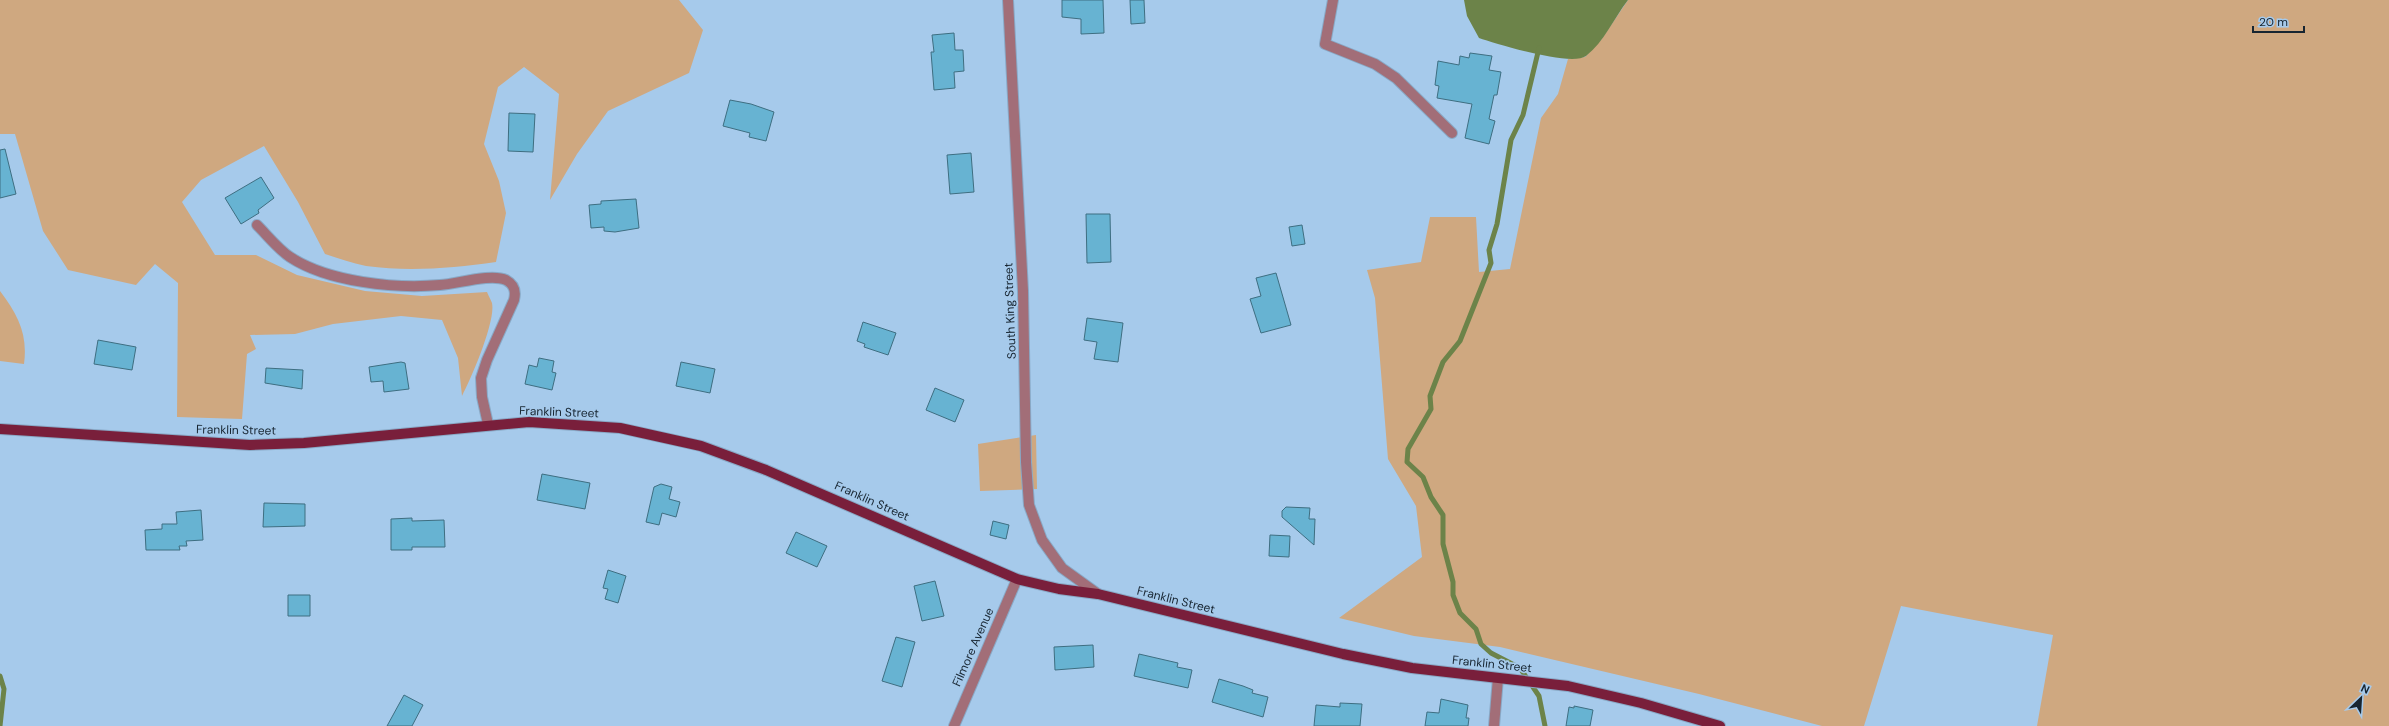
<svg xmlns="http://www.w3.org/2000/svg" width="2389" height="726" font-family="'DM Sans',sans-serif">
<style>
.green{fill:#cfa880}
.water{fill:#6c8349}
.lines{fill:none;stroke-linecap:round;stroke-linejoin:round}
.stream{stroke:#6c8349;stroke-width:5}
.building{fill:#67b3d2;stroke:#3e6e81}
.minor-casing{stroke:#89a9c6;stroke-width:12}
.major-casing{stroke:#89a9c6;stroke-width:12}
.minor{stroke:#a26e78;stroke-width:10}
.major{stroke:#791f3b;stroke-width:10}
.labels{text-anchor:middle;dominant-baseline:central;stroke-width:3.5;stroke-linejoin:round;paint-order:stroke}
.street-label{font-size:12px;fill:#172531;stroke:#a6caeb}
</style>
<rect width="100%" height="100%" fill="#a6caeb"/>
<path class="green" d="M0 0H679L703 30 689 73 608 111 577 154 550 200 559 94 524 67 498 87 484 144 499 181 506 213 496 262C453 268 410 272 366 266 352 263 338 258 325 254L298 202 264 146 201 180 182 202 215 255H256L297 275 365 291 422 296 487 292C488 295 491 300 492 303 496 321 471 379 462 396L458 358 442 320 401 316 333 324 295 334 250 335 256 349 247 354 242 419 177 417 178 283 155 264 136 285 68 270 43 231 15 134H0Z
M1628 0H2389V726H2037L2053 635 1901 606 1864 726H1822L1699 694 1500 647 1414 636 1339 618 1422 557 1416 506 1388 459 1375 298 1367 270 1421 262 1430 217H1476L1479 272 1510 269 1541 118 1558 94 1568 59 1585 57 1601 40Z
M0 291C18 315 28 334 24 364L0 361Z
M1036 435 1037 489 980 491 978 444Z"/>
<path class="water" d="M1464 0H1628C1614 18 1604 42 1586 56 1571 67 1497 44 1479 38L1467 16Z"/>
<g class="lines">
<path class="stream" d="M1539 48 1523 115 1511 140 1497 224 1489 250 1491 263 1460 341 1443 362 1430 396 1431 409 1408 449 1407 462 1423 477 1431 497 1443 515V544L1453 582V595L1460 613 1476 629 1481 644 1491 653 1520 668 1539 696 1545 726
M0 676 4 689 0 726"/>
</g>
<path class="building" d="M1062 0H1103L1104 33 1081 34V19L1062 17Z
M1130 0H1144L1145 23 1131 24Z
M954 33 955 50H963L964 71 954 72 955 88 934 90 931 52H934L932 35Z
M1470 53 1492 56 1489 70 1501 72 1497 95H1494L1489 119 1495 121 1489 144 1465 138 1472 104 1437 98 1439 86 1435 85 1438 61 1459 65 1460 56 1469 58Z
M730 100 751 104 774 112 766 141 749 137 750 133 723 126Z
M509 113 535 114 533 152 508 151Z
M5 149 16 194 0 198V150Z
M971 153 974 192 950 194 947 155Z
M261 177 274 198 258 210 259 213 241 224 225 198Z
M636 199 639 228 615 232 604 231V227L591 228 589 205 601 204V201Z
M1086 214H1110L1111 262 1087 263Z
M1302 225 1305 244 1292 246 1289 227Z
M1276 273 1291 325 1261 333 1250 299 1261 296 1256 278Z
M1087 318 1123 323 1118 362 1094 359 1097 342 1084 340Z
M863 322 896 333 888 355 864 347 865 344 857 341Z
M98 340 136 347 132 370 94 364Z
M539 358 554 361 552 372 556 373 552 390 525 384 529 365 537 367Z
M401 362 405 363 409 389 384 392 383 381 371 382 369 367Z
M681 362 715 369 710 393 676 386Z
M266 368 303 370 302 389 265 383Z
M935 388 964 400 955 422 926 410Z
M542 474 590 483 585 509 537 500Z
M661 484 672 487 669 499 680 502 676 517 662 513 659 525 646 522 654 487Z
M264 503 305 504V526L263 527Z
M1286 507 1310 508 1309 519H1315L1314 545 1282 517V511Z
M201 510 203 540 186 541 187 546H179L180 550H146L145 530 162 529V524H177L176 512Z
M412 518V521L444 520 445 547H412V550H391V519Z
M993 521 1009 525 1006 539 990 535Z
M796 532 827 546 817 567 786 553Z
M1270 535 1290 536 1289 557 1269 556Z
M608 570 626 576 618 603 605 599 608 589 603 588Z
M935 581 944 616 922 621 914 586Z
M288 595H310V616H288Z
M896 637 915 642 902 687 882 681Z
M1093 645 1094 667 1055 670 1054 647Z
M1139 654 1178 663 1177 667 1192 670 1188 688 1134 676Z
M1219 679 1243 686 1253 690 1252 693 1268 697 1263 717 1212 702Z
M404 695 423 705 412 726H387Z
M1441 699 1468 705 1466 718H1469L1468 726H1425L1427 712 1439 713Z
M1340 703 1362 704 1360 726H1314L1316 705 1340 707Z
M1574 706 1593 710 1590 726H1566L1569 707 1574 708Z"/>
<g class="lines">
<defs>
<path id="minor" d="M1008 0 1023 291 1026 462 1029 505 1042 540 1062 568 1098 594
M1333 0 1325 44 1375 64 1396 78 1452 133
M257 225C267 235 278 249 290 257 328 282 395 289 440 285 457 284 491 273 506 280 515 285 516 292 514 300L487 360 481 378 482 397 488 424
M954 726 1017 579
M1494 726 1498 678"/>
<path id="major" d="M0 429 250 445 304 443 529 422 620 428 701 446 766 470 1017 579 1059 589 1098 594 1343 654 1412 668 1568 686 1641 703 1720 726"/>
</defs>
<use href="#minor" class="minor-casing"/>
<use href="#major" class="major-casing"/>
<use href="#minor" class="minor"/>
<use href="#major" class="major"/>
</g>
<g class="labels">
<g class="street-label">
<text transform="translate(1010 311) rotate(-92)">South King Street</text>
<text transform="translate(559 412) rotate(2)">Franklin Street</text>
<text transform="translate(236 430) rotate(1)">Franklin Street</text>
<text transform="translate(872 501) rotate(24)">Franklin Street</text>
<text transform="translate(1176 600) rotate(14)">Franklin Street</text>
<text transform="translate(973 647) rotate(-66)">Filmore Avenue</text>
<text transform="translate(1492 664) rotate(6)">Franklin Street</text>
</g>
</g>
<g transform="translate(2361 698) rotate(25)" stroke="#a6caeb" stroke-width="3" paint-order="stroke">
<path d="M0-3L7 15L0 10L-7 15Z" fill="#172531"/>
<text y="-6" font-size="11" font-weight="bold" text-anchor="middle" fill="#172531">N</text>
</g>
<path d="M2253 26v6h51v-6" fill="none" stroke="#172531" stroke-width="2"/>
<text x="2259" y="26" font-size="12" fill="#172531" stroke="#a6caeb" stroke-width="3" paint-order="stroke">20 m</text>
</svg>
